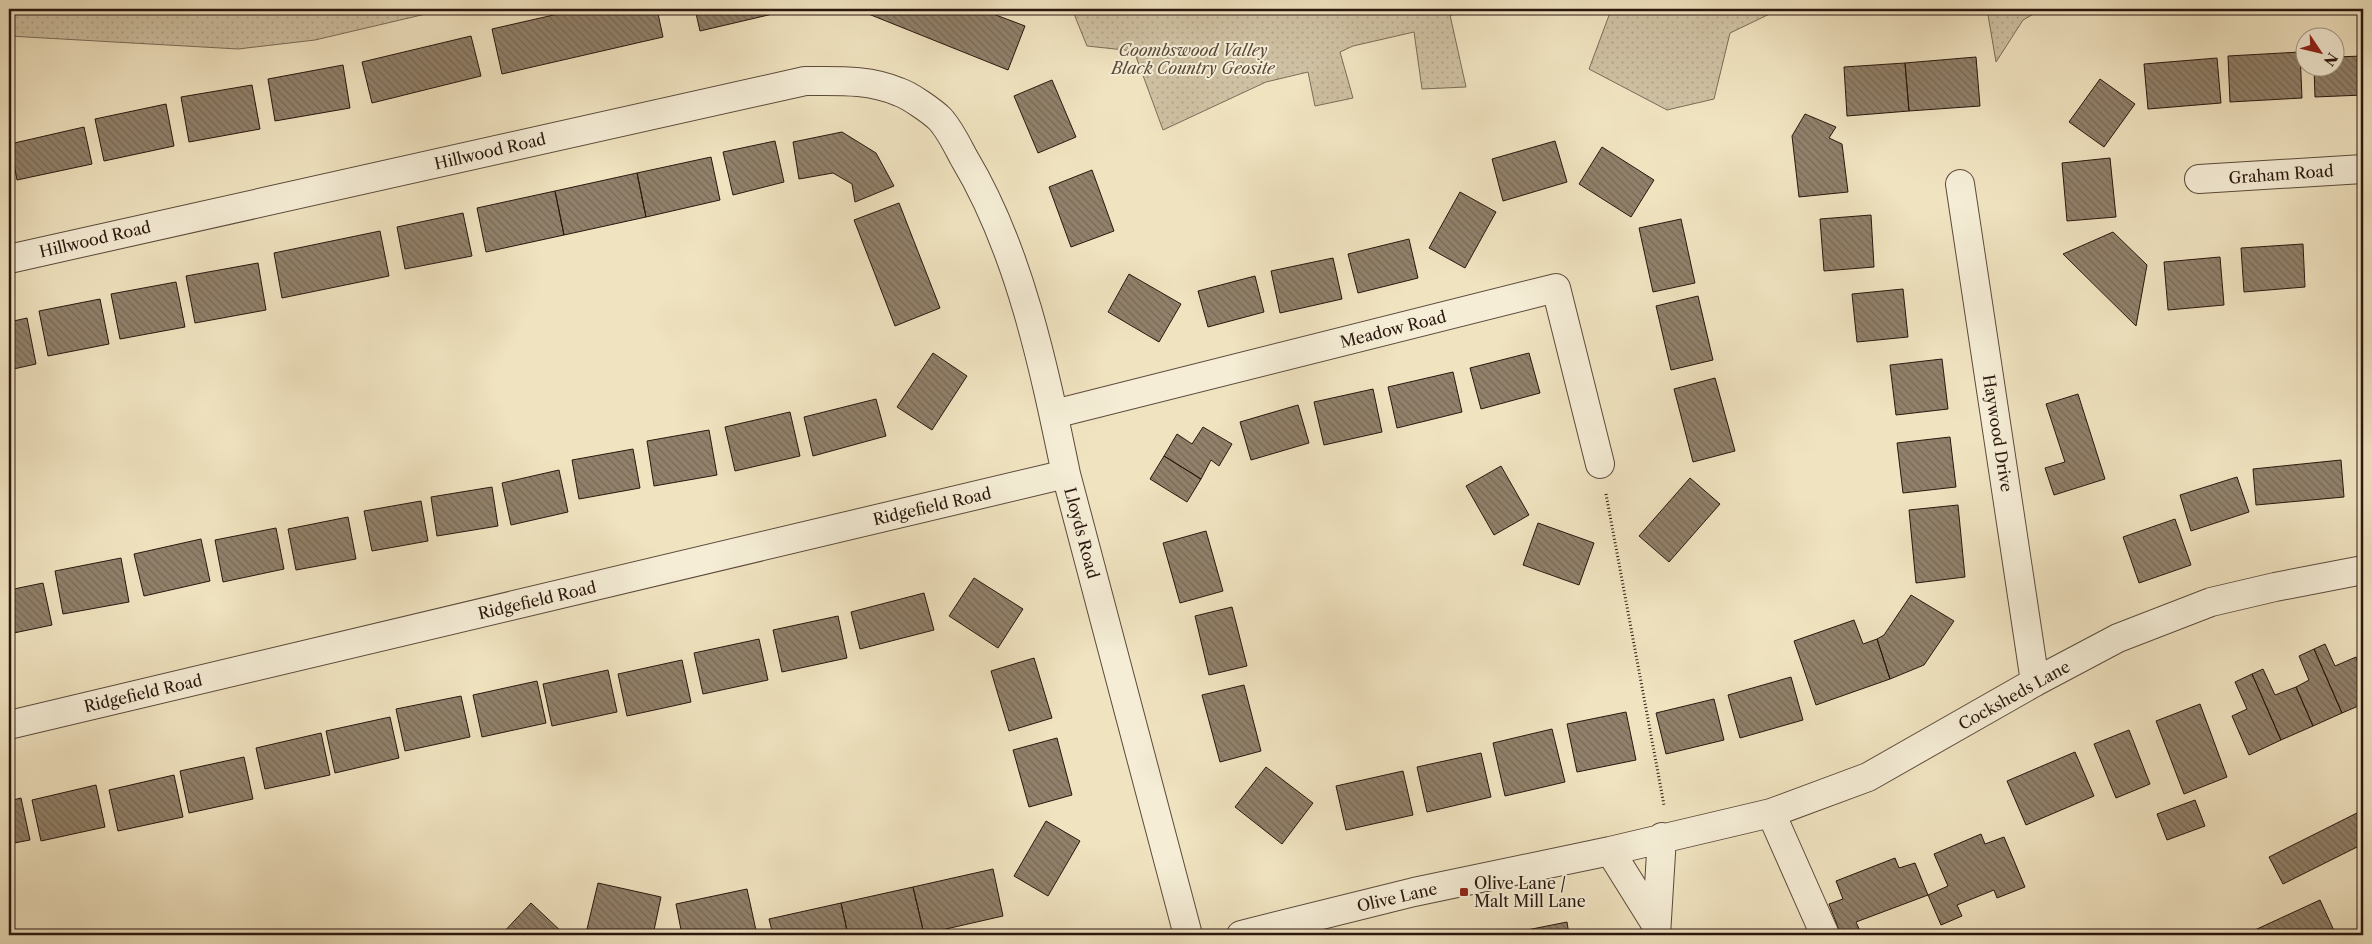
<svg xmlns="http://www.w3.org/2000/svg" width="2372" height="944" font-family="'Libre Caslon Text',serif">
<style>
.grass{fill:url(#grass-dots);stroke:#7c6c58}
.building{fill:url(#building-back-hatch);stroke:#2a170e}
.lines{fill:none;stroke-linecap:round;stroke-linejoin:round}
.minor-casing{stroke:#5c4a3a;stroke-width:30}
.path{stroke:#2a170e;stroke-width:3;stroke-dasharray:1 2.5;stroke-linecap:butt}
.minor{stroke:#f5edd6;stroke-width:28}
.poi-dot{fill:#8f2418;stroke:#f5edd6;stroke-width:2}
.labels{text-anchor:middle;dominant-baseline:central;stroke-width:4;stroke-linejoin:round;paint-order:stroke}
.park-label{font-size:16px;font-style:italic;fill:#5b4a3a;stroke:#f5edd6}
.street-label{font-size:16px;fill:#2a170e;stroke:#f5edd6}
.poi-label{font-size:16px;fill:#2a170e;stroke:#f5edd6;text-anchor:start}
</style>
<defs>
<pattern id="grass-dots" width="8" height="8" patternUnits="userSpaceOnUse" patternTransform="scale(1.25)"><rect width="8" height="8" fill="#cec0a2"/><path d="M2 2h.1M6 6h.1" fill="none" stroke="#b1a48a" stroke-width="1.8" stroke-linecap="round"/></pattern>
<pattern id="building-back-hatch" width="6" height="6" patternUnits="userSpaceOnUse" patternTransform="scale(1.25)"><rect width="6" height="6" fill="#91816b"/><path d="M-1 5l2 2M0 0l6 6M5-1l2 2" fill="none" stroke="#776956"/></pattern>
</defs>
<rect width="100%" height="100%" fill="#f0e3c0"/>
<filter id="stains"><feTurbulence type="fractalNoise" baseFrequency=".004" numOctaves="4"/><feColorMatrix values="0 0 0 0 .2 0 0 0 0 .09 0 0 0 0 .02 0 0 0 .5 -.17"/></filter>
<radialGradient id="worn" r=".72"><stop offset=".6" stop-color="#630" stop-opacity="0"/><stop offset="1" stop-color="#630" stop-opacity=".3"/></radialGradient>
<path class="grass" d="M9 9H447L315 40 238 49 9 36Z
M1072 9H1518L1450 15 1466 87 1422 89 1414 32 1353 46 1340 52 1353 98 1315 106 1308 72 1266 82 1163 130 1134 51 1087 46Z
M1604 9H1780L1730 33 1714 99 1667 110 1589 69 1611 10Z
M1974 9H2042L2023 20 1996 62 1987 9Z"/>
<path class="building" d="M580 9H657L663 37 502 74 492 29Z
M695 9H794L700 31Z
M868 9H980L1025 26 1008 70 866 13Z
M471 36 481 76 372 103 362 62Z
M2300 52 2302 98 2230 102 2228 56Z
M2363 56V95L2315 97 2314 68H2334V57Z
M1976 57 1980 106 1909 111 1905 63Z
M2217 58 2221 103 2148 109 2144 64Z
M1905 63 1909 111 1847 116 1844 67Z
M343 65 350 108 275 121 268 79Z
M2100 79 2135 104 2104 147 2069 122Z
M1052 80 1076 137 1038 153 1014 96Z
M252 85 260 129 189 142 181 97Z
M166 104 174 146 104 161 95 119Z
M1805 114 1836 127 1829 138 1842 144 1848 192 1799 197 1792 136Z
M84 127 92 164 17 180 10 144Z
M842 132 876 153 894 186 855 202 852 184 833 173 799 179 793 142Z
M775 141 784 182 733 195 723 152Z
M1555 141 1567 182 1503 201 1492 159Z
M1602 147 1654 180 1631 217 1579 184Z
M711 157 720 200 646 217 637 173Z
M2110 158 2116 217 2067 221 2062 163Z
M1092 170 1114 231 1071 247 1049 187Z
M637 173 646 217 564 235 555 191Z
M555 191 564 235 486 252 477 208Z
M1460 192 1496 212 1465 268 1429 248Z
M899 203 940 308 895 326 854 220Z
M463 213 472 256 405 269 397 227Z
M1871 215 1874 267 1824 271 1820 219Z
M1681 219 1695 283 1653 292 1639 228Z
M380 231 389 276 282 298 274 253Z
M2113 232 2147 265 2136 326 2063 254Z
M1409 239 1418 278 1358 293 1348 254Z
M2303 244 2305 287 2244 292 2241 248Z
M2220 257 2224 305 2168 310 2164 262Z
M1333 258 1342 299 1280 313 1271 271Z
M258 263 266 310 195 323 186 276Z
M1129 274 1181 304 1159 342 1108 312Z
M1255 276 1264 312 1208 327 1198 291Z
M176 282 185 327 120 339 111 294Z
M1903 289 1908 337 1857 342 1852 294Z
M1698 296 1713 360 1671 370 1656 306Z
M100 299 109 344 48 356 39 311Z
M27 318 36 364 9 370V322Z
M933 353 967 376 932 430 897 407Z
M1529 353 1540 393 1481 409 1470 368Z
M1942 359 1948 409 1896 415 1890 365Z
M1453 372 1462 412 1397 428 1388 387Z
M1715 378 1735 451 1693 462 1674 389Z
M1373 389 1382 432 1324 445 1314 402Z
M2078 394 2105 479 2054 495 2045 468 2065 462 2046 404Z
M876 399 886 436 813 456 804 417Z
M1298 405 1309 443 1251 460 1240 422Z
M790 412 800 456 735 471 725 427Z
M1203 427 1232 444 1219 466 1211 460 1201 479 1164 456 1177 434 1192 444Z
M709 430 717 475 654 486 647 441Z
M1950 437 1956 487 1903 493 1897 443Z
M633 449 640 488 579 499 572 460Z
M1164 456 1201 479 1187 502 1150 479Z
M2341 460 2344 497 2256 505 2253 469Z
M1501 466 1529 515 1494 535 1466 486Z
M559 470 568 512 511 525 502 483Z
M2237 477 2249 512 2191 531 2180 495Z
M1690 478 1720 504 1669 562 1639 536Z
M492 487 498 526 437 536 431 497Z
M421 501 428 541 372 551 364 511Z
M1958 505 1965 577 1916 583 1909 510Z
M348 517 356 559 296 570 288 529Z
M2175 519 2191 565 2139 583 2123 537Z
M1538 523 1594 543 1579 585 1523 565Z
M276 528 284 569 223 582 215 540Z
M1206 531 1223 591 1180 603 1163 543Z
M201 539 210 581 144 596 134 554Z
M121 558 129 602 63 614 55 571Z
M974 578 1023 609 998 648 949 616Z
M43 583 52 625 9 634V590Z
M924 593 934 630 860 649 851 612Z
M1911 595 1954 621 1924 665 1890 679 1877 639 1884 635Z
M1232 607 1247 666 1209 675 1195 616Z
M838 616 847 658 782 672 773 630Z
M1854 620 1863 644 1877 639 1890 679 1816 705 1794 641Z
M759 639 768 680 703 694 694 653Z
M2325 644 2335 666 2356 657 2363 675V704L2342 713 2314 649Z
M2314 649 2342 713 2313 726 2296 687 2309 680 2299 656Z
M1034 658 1052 718 1009 731 991 671Z
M682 660 691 702 627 716 618 674Z
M2263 669 2275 695 2296 687 2313 726 2281 740 2252 674Z
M608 670 617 712 552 726 543 684Z
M2252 674 2281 740 2249 755 2232 716 2247 709 2235 682Z
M1791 677 1803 720 1740 738 1728 695Z
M537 681 546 723 482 737 473 695Z
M1244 685 1261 751 1220 762 1202 695Z
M461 696 470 737 405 751 396 709Z
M1714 699 1724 740 1666 754 1656 713Z
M2200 704 2227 777 2184 794 2156 721Z
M1626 712 1636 760 1577 772 1567 724Z
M390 717 399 758 335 773 326 731Z
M1552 729 1565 782 1505 796 1493 743Z
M2129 730 2150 784 2116 798 2094 744Z
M321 733 330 775 265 789 256 748Z
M1057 738 1072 795 1029 807 1013 750Z
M2075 752 2094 796 2026 825 2007 781Z
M1481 753 1491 797 1427 812 1417 767Z
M244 757 253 799 189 813 180 771Z
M1266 767 1313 803 1282 844 1235 807Z
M1403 771 1413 815 1346 830 1336 786Z
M174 775 183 817 118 831 109 790Z
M96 785 105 827 41 841 32 800Z
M21 798 30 840 9 844V801Z
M2195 800 2205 826 2167 840 2157 814Z
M2363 810V844L2283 884 2269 857Z
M1046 821 1080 841 1048 896 1014 876Z
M1981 834 1985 844 2004 837 2025 887 1997 898 1994 890 1957 905 1962 916 1941 925 1928 895 1948 886 1934 854Z
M1895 858 1899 868 1915 863 1928 895 1856 922 1860 931 1849 935H1841L1829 904 1843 899 1836 881Z
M993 869 1003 916 924 934 913 887Z
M598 883 661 897 653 935H617L587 929Z
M913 887 924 934 848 935 841 903Z
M747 889 757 935H682L676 904Z
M2320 900 2336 935H2244Z
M531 903 564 934 563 935H501Z
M841 903 848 935H773L769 919Z
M1567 922 1569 935H1522V931Z"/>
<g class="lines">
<defs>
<path id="minor" d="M2199 179 2363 169
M1960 184 2035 682
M9 259 805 81C838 81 869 79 899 92 909 95 933 112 940 119 950 130 957 145 964 158 1020 251 1044 368 1066 474L1188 935
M1054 414 1556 288 1600 464
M9 725 1066 474
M1771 813 1825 935
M1610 851 1655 923
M1241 935 1414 892 1610 851 1771 813 1868 777 2035 682 2118 638 2211 602 2275 587 2363 570
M1656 935 1662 837"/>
</defs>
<use href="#minor" class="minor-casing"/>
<path class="path" d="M1606 494 1664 805"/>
<use href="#minor" class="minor"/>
</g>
<rect class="poi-dot" x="1459" y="887" width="10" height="10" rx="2.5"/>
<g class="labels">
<g class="park-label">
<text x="1193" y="50">Coombswood Valley<tspan x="1193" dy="18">Black Country Geosite</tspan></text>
</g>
<g class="street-label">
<text transform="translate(490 151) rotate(-13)">Hillwood Road</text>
<text transform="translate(2281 174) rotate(-4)">Graham Road</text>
<text transform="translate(95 239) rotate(-13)">Hillwood Road</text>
<text transform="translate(1393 329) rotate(-14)">Meadow Road</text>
<text transform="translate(1998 433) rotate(81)">Haywood Drive</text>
<text transform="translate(932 506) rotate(-13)">Ridgefield Road</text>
<text transform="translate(1082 533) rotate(75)">Lloyds Road</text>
<text transform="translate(537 600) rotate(-13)">Ridgefield Road</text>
<text transform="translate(143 693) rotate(-13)">Ridgefield Road</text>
<text transform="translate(2014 695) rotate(-29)">Cocksheds Lane</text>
<text transform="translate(1397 897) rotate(-13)">Olive Lane</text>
</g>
<g class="poi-label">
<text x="1474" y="883">Olive Lane /<tspan x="1474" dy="18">Malt Mill Lane</tspan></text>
</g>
</g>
<rect width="2372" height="944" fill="none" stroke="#f0e3c0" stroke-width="30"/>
<rect x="10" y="10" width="2352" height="924" fill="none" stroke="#2a170e" stroke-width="2.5"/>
<rect x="15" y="15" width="2342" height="914" fill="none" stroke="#2a170e"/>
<g transform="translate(2320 52) rotate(125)"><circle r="24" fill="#f5edd6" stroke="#a49786"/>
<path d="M0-4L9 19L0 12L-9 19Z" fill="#8f2418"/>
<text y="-8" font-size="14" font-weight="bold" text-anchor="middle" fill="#2a170e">N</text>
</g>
<rect width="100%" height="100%" filter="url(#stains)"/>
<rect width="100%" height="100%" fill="url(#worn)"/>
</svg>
